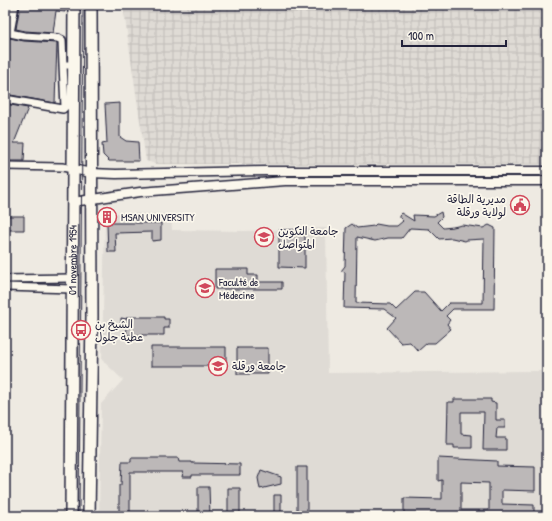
<svg xmlns="http://www.w3.org/2000/svg" width="552" height="521" font-family="'Patrick Hand','Playpen Sans Arabic',sans-serif">
<style>
.built{fill:#dfdbd5}
.industrial{fill:url(#industrial-grid)}
.building{fill:#bcb8b8;stroke:#22223b;fill-rule:evenodd}
.lines{fill:none;stroke-linecap:round;stroke-linejoin:round}
.minor-casing{stroke:#22223b;stroke-width:10}
.tertiary-casing{stroke:#22223b;stroke-width:11}
.primary-casing{stroke:#22223b;stroke-width:14}
.minor{stroke:#fbf7ec;stroke-width:7}
.tertiary{stroke:#fbf7ec;stroke-width:8}
.primary{stroke:#fbf7ec;stroke-width:11}
.tram{stroke:#22223b;stroke-width:1}
.labels{text-anchor:middle;dominant-baseline:central;stroke-width:3.5;stroke-linejoin:round;paint-order:stroke}
.poi-label{font-size:11px;fill:#22223b;stroke:#fbf7ec;text-anchor:start}
.street-label{font-size:11px;fill:#22223b;stroke:#fbf7ec}
</style>
<defs>
<pattern id="industrial-grid" width="8" height="8" patternUnits="userSpaceOnUse"><rect width="8" height="8" fill="#dfdbd5"/><path d="M0 4h8M4 0v8" fill="none" stroke="#bfbcb8"/></pattern>
</defs>
<rect width="100%" height="100%" fill="#eeeae2"/>
<filter id="ink" filterUnits="userSpaceOnUse"><feTurbulence type="fractalNoise" baseFrequency=".025" numOctaves="2"/><feDisplacementMap in="SourceGraphic" scale="8" xChannelSelector="R" yChannelSelector="G"/><feConvolveMatrix kernelMatrix="1 2 1 2 8 2 1 2 1" color-interpolation-filters="sRGB"/></filter>
<g filter="url(#ink)">
<path class="built" d="M110 213 171 214 172 230 244 231 326 228 328 373 542 371 541 516H99L101 404 123 380 102 360 105 222H110Z"/>
<path class="industrial" d="M123 5H547V164H156L146 161Z"/>
<path class="building" d="M5 5H10L6 27H5Z
M20 5H65V12L56 11 53 33 25 31 16 29Z
M5 37 24 41 57 43 55 103 5 94Z
M120 103V137L126 141 138 142 139 161H109L103 155 102 144 107 143 105 104Z
M5 104 28 108 14 143H25L24 161H5Z
M441 212 442 217 437 222 443 228 453 227 462 225 483 228 489 225 495 228 494 309H453L446 316 450 320 447 324 451 329 435 343H427L418 351 410 342 401 343 387 328 396 318 384 309 344 308 345 272 341 271 345 266 346 228 352 224 357 228 374 226 376 224 387 226H397L403 221 399 217V215L401 213 414 221 413 215 434 216ZM410 228 429 229 439 239 452 238 465 241 467 240 484 239 483 303H449L441 311 424 292H415L396 310 390 304 356 303 357 237 375 241 388 238H402Z
M104 213H110L111 222H105Z
M5 216H24V230H5Z
M107 223H161V240L152 241V232L115 233 116 252H108Z
M305 229V268L279 267V230Z
M215 269H248V275H258V282H282V289H215Z
M127 317H164V319H169V328H164V335H126L127 327H121V318L127 319Z
M151 347H226V366H151Z
M237 348H268V374H237Z
M454 399H491V402L496 403V420H505V428H497L496 438H506V450H483L484 412H461V434L472 435V448H454V445H447L448 402H454Z
M131 458H178L179 462H192V463L240 464V475H192V477H182L183 472H130V516H119V485H121L122 462H131Z
M438 458 497 461V466L535 467V491L502 490V504L534 505V516H404V498L442 499V480L438 481ZM461 482 489 483V510H461Z
M297 467H307V516H297Z
M261 470 281 477V484L260 489 258 478Z
M198 487H209L210 516H198Z
M228 488H240V516H228Z
M274 495H281V516H274Z"/>
<g class="lines">
<defs>
<path id="minor" d="M5 32 24 36 57 38 62 40 63 65
M10 33 15 5
M5 99 63 109 65 107 63 65H74
M5 166 62 167 73 169
M5 279 72 278
M5 287 72 289"/>
<path id="tertiary" d="M73 169 91 173 116 174 266 171H547
M73 202 140 192 285 181H547"/>
<g id="primary">
<path id="s1" d="M71 516 74 5"/>
<path d="M89 516 92 316 91 5"/>
</g>
</defs>
<use href="#minor" class="minor-casing"/>
<use href="#tertiary" class="tertiary-casing"/>
<use href="#primary" class="primary-casing"/>
<use href="#minor" class="minor"/>
<use href="#tertiary" class="tertiary"/>
<use href="#primary" class="primary"/>
<path class="tram" d="M79 516 83 5"/>
</g>
</g>
<defs>
<symbol id="civic-ring" viewBox="-11 -11 22 22"><circle r="9.5" fill="#fbf7ec" stroke="#d1495b" stroke-width="1.5"/><path d="M-.6-6.5H3V-4.5H.6V-3L4-1V1h2V6H-6V1h2V-1L-.6-3ZM-1.2 2.5V6h2.4V2.5Z" fill="#d1495b"/></symbol>
<symbol id="building-ring" viewBox="-11 -11 22 22"><circle r="9.5" fill="#fbf7ec" stroke="#d1495b" stroke-width="1.5"/><path d="M-4-6H4V6H1V3H-1V6H-4ZM-2.5-4.3h1.7v1.8h-1.7ZM.8-4.3h1.7v1.8H.8ZM-2.5-1h1.7V.8h-1.7ZM.8-1h1.7V.8H.8Z" fill="#d1495b"/></symbol>
<symbol id="university-ring" viewBox="-11 -11 22 22"><circle r="9.5" fill="#fbf7ec" stroke="#d1495b" stroke-width="1.5"/><path d="M0-5L7-2L0 1L-7-2ZM-4 1L0 2.5L4 1V4Q0 6-4 4Z" fill="#d1495b"/></symbol>
<symbol id="bus-ring" viewBox="-11 -11 22 22"><circle r="9.5" fill="#fbf7ec" stroke="#d1495b" stroke-width="1.5"/><path d="M-5-6H5V4H4V6H2V4H-2V6H-4V4H-5ZM-3.5-4V0h7V-4ZM-3.5 1.2v1.5H-2V1.2ZM2 1.2v1.5H3.5V1.2Z" fill="#d1495b"/></symbol>
</defs>
<g fill-rule="evenodd">
<use href="#civic-ring" x="509" y="194" width="22" height="22"/>
<use href="#building-ring" x="96" y="206" width="22" height="22"/>
<use href="#university-ring" x="253" y="226" width="22" height="22"/>
<use href="#university-ring" x="194" y="277" width="22" height="22"/>
<use href="#bus-ring" x="70" y="319" width="22" height="22"/>
<use href="#university-ring" x="207" y="355" width="22" height="22"/>
</g>
<g class="labels">
<g class="poi-label">
<text x="506" y="199" text-anchor="end">مديرية الطاقة<tspan x="506" dy="13">لولاية ورقلة</tspan></text>
<text x="121" y="217">MSAN UNIVERSITY</text>
<text x="278" y="231">جامعة التكوين<tspan x="278" dy="13">المتواصل</tspan></text>
<text x="219" y="282">Faculté de<tspan x="219" dy="13">Médecine</tspan></text>
<text x="95" y="324">الشيخ بن<tspan x="95" dy="13">عطية جلول</tspan></text>
<text x="232" y="366">جامعة ورقلة</text>
</g>
<g class="street-label">
<text stroke="none"><textPath href="#s1" startOffset="256">01 novembre 1954</textPath></text>
</g>
</g>
<rect width="552" height="521" fill="none" stroke="#fbf7ec" stroke-width="20"/>
<rect x="10" y="10" width="532" height="501" fill="none" stroke="#22223b" stroke-width="1.5" filter="url(#ink)"/>
<path d="M402 40v6h104v-6" fill="none" stroke="#22223b" stroke-width="2"/>
<text x="408" y="40" font-size="12" fill="#22223b" stroke="#fbf7ec" stroke-width="3" paint-order="stroke">100 m</text>
</svg>
